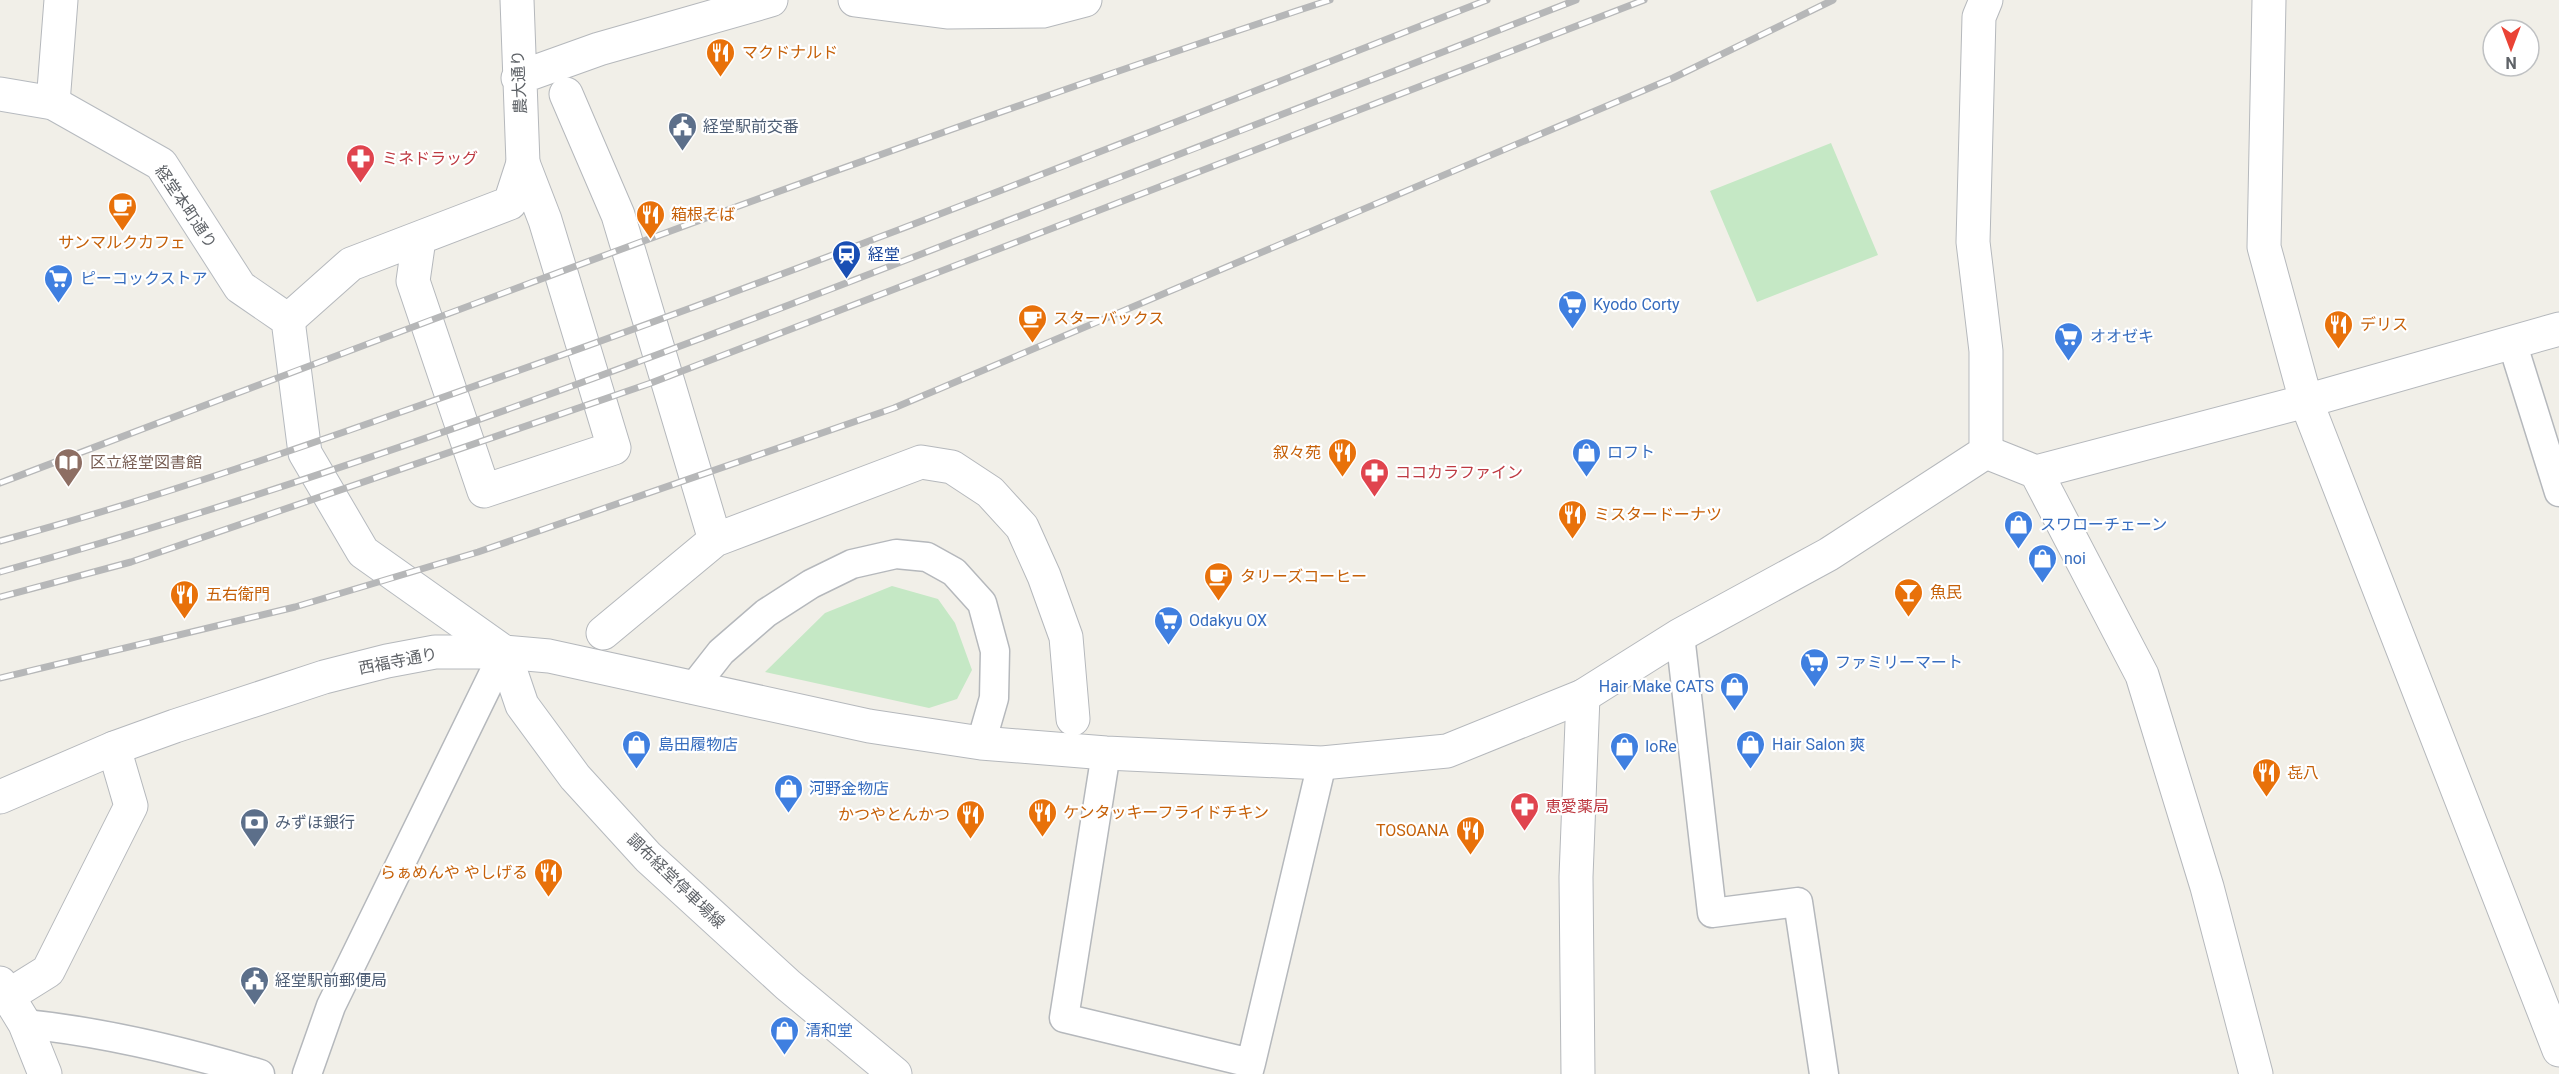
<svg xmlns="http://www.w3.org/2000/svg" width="2559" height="1074" font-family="Roboto,'Noto Sans JP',sans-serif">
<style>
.green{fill:#c5e8c5}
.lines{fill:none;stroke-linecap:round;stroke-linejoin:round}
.service-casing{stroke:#b5b8bc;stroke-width:31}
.pedestrian-casing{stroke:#b5b8bc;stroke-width:35}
.minor-casing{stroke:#b5b8bc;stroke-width:35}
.tertiary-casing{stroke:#b5b8bc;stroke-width:35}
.secondary-casing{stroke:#b6babf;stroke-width:35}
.service{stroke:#fff;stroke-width:28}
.pedestrian{stroke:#fff;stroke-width:33}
.minor{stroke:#fff;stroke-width:33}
.tertiary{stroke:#fff;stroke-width:33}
.secondary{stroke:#fff;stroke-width:33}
.rail-casing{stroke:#b6b7b8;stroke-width:7}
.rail{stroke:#fff;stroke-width:4.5;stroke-dasharray:14;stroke-linecap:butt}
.labels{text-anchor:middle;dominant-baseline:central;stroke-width:4.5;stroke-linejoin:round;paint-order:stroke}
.food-label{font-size:16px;fill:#c56008;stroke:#fff;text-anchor:start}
.street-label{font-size:16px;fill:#5f6368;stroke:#fff}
.service-label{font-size:16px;fill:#4e5e75;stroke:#fff;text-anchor:start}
.health-label{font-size:16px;fill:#be3a42;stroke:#fff;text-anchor:start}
.transit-label{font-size:16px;fill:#164399;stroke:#fff;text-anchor:start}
.shop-label{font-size:16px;fill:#366cbe;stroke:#fff;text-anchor:start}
.education-label{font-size:16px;fill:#785e54;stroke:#fff;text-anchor:start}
</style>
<rect width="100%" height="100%" fill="#f1efe8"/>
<path class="green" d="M1831 143 1878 255 1757 302 1710 191Z
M892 586 938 599 955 623 972 670 957 699 929 708 765 672 825 613Z"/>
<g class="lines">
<defs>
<path id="service" d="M2512 342 2559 492
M1680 635 1712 913 1798 902 1824 1074
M692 689 721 652 766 613 811 584 852 564 896 554 927 557 954 572 982 603 995 651 994 698 981 743
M1106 753 1064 1018 1251 1063 1248 1074
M25 1024C106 1032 183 1051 260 1074
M1251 1063 1322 763
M307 1074 331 1006 504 652"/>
<path id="pedestrian" d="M566 94 618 215 715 540 921 462 952 467 990 492 1022 527 1044 576 1066 637 1073 719
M603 633 715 540"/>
<path id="minor" d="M517 0 523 163
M855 0 947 12 1043 11 1085 0
M2269 0 2264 247 2306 401 2559 1050
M518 78 599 49 771 0
M53 103 61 0
M1986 452 2036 472 2306 401 2559 329
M2036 472 2142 675 2207 887 2256 1074
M8 996 48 971 131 806 114 748
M1578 1074 1576 877 1583 696"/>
<path id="tertiary" d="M419 239 413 281 484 491 614 448 545 220 523 163
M288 320 351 264 510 203 523 163
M0 797 114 748 175 726 324 677 387 661 435 652H504L549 656 869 726 981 743 1106 753 1322 763 1447 751 1583 696 1680 635 1829 554 1986 452V351L1973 242 1979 17 1986 0
M0 983 25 1024 45 1074"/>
<path id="secondary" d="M0 94 53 103 161 164 240 287 288 320 305 453 363 552 504 652 522 705 575 777 648 857 788 985 895 1074"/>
</defs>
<use href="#service" class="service-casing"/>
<use href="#pedestrian" class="pedestrian-casing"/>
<use href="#minor" class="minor-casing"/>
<use href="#tertiary" class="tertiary-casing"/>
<use href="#secondary" class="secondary-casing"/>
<use href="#service" class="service"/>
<use href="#pedestrian" class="pedestrian"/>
<use href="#minor" class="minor"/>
<use href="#tertiary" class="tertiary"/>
<use href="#secondary" class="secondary"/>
<defs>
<path id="rail" d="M0 483C441 316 882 147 1330 0
M0 541C158 498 314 443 469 388 812 268 1149 132 1487 0
M0 572C314 485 620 371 924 253 1142 169 1359 85 1576 0
M0 597 131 562 651 383 1644 0
M0 678 295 607 478 552 894 408 1673 78 1833 0"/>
</defs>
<use href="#rail" class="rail-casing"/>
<use href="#rail" class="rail"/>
</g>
<defs>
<symbol id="restaurant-pin" viewBox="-11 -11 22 30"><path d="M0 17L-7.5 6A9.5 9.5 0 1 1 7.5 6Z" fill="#e8710a" stroke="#fff"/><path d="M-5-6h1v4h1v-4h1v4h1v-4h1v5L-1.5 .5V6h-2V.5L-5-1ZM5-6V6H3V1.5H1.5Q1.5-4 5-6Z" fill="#fff"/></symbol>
<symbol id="civic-pin" viewBox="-11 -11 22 30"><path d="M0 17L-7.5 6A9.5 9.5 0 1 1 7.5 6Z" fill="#5c6f8a" stroke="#fff"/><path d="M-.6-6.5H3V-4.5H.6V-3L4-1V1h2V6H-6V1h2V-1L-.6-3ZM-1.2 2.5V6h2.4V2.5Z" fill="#fff"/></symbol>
<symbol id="pharmacy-pin" viewBox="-11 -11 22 30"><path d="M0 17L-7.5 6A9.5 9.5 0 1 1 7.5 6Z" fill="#e0444e" stroke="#fff"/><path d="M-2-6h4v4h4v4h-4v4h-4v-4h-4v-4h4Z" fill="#fff"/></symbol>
<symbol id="cafe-pin" viewBox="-11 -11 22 30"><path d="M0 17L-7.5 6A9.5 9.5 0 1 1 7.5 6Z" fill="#e8710a" stroke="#fff"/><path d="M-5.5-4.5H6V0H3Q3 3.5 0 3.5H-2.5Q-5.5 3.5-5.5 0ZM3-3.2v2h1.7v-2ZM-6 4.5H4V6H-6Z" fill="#fff"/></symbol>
<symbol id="station-pin" viewBox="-11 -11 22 30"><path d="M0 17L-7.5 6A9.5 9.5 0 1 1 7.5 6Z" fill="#1a4fb4" stroke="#fff"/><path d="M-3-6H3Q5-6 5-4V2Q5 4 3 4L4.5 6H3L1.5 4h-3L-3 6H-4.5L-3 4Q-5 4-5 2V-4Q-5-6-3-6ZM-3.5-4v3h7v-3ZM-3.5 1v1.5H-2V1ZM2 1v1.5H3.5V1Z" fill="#fff"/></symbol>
<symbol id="supermarket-pin" viewBox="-11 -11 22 30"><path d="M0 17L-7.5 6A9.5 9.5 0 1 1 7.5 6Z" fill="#3f7fe0" stroke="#fff"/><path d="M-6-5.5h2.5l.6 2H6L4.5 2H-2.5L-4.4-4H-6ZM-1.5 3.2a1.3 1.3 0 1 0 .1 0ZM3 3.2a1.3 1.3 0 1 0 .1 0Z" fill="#fff"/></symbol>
<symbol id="shop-pin" viewBox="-11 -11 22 30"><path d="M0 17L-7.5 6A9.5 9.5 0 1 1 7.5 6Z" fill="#3f7fe0" stroke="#fff"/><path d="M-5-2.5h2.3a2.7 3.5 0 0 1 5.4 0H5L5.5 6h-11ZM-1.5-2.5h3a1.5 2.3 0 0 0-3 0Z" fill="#fff"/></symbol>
<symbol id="library-pin" viewBox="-11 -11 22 30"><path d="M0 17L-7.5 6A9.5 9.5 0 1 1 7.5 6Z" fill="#8d6e63" stroke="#fff"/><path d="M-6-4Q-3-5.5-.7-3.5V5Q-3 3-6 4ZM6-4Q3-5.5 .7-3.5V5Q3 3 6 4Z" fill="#fff"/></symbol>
<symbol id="bar-pin" viewBox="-11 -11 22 30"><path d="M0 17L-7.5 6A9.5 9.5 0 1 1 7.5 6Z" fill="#e8710a" stroke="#fff"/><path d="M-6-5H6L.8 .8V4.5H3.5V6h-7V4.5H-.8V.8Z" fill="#fff"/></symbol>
<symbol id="bank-pin" viewBox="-11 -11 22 30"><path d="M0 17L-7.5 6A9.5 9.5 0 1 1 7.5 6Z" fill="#5c6f8a" stroke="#fff"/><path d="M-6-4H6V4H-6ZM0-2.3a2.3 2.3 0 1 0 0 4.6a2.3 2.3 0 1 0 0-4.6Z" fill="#fff"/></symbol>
</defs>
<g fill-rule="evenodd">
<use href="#restaurant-pin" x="704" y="36" width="33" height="45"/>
<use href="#civic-pin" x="666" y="110" width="33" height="45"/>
<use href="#pharmacy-pin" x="344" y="142" width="33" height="45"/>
<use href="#cafe-pin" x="106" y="190" width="33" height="45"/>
<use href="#restaurant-pin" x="634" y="198" width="33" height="45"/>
<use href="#station-pin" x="830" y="238" width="33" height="45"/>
<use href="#supermarket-pin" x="42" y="262" width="33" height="45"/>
<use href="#supermarket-pin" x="1556" y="288" width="33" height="45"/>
<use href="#cafe-pin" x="1016" y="302" width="33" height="45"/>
<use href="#restaurant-pin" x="2322" y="308" width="33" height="45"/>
<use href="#supermarket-pin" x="2052" y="320" width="33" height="45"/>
<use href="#restaurant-pin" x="1326" y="436" width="33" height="45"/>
<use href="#shop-pin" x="1570" y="436" width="33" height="45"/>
<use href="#library-pin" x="52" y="446" width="33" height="45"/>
<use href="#pharmacy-pin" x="1358" y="456" width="33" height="45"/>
<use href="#restaurant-pin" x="1556" y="498" width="33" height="45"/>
<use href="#shop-pin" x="2002" y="508" width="33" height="45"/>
<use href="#shop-pin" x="2026" y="542" width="33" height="45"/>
<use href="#cafe-pin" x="1202" y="560" width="33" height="45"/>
<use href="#bar-pin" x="1892" y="576" width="33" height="45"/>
<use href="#restaurant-pin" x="168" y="578" width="33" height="45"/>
<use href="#supermarket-pin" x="1152" y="604" width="33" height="45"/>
<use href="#supermarket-pin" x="1798" y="646" width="33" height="45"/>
<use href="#shop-pin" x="1718" y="670" width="33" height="45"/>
<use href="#shop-pin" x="620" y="728" width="33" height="45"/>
<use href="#shop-pin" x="1734" y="728" width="33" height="45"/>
<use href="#shop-pin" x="1608" y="730" width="33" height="45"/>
<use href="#restaurant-pin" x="2250" y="756" width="33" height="45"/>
<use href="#shop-pin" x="772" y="772" width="33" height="45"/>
<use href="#pharmacy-pin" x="1508" y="790" width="33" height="45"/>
<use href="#restaurant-pin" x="1026" y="796" width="33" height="45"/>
<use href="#restaurant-pin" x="954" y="798" width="33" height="45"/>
<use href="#bank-pin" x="238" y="806" width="33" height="45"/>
<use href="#restaurant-pin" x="1454" y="814" width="33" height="45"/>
<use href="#restaurant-pin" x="532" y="856" width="33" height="45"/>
<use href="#civic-pin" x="238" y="964" width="33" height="45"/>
<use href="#shop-pin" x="768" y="1014" width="33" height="45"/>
</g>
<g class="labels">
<g class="food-label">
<text x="742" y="52">マクドナルド</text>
<text x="671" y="214">箱根そば</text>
<text x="122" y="242" text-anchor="middle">サンマルクカフェ</text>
<text x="1053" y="318">スターバックス</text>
<text x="2360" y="324">デリス</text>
<text x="1321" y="452" text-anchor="end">叙々苑</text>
<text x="1594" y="514">ミスタードーナツ</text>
<text x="1240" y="576">タリーズコーヒー</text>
<text x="1930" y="592">魚民</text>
<text x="206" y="594">五右衛門</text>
<text x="2287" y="772">㐂八</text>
<text x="1063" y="812">ケンタッキーフライドチキン</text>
<text x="950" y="814" text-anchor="end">かつやとんかつ</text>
<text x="1449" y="830" text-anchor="end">TOSOANA</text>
<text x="528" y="872" text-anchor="end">らぁめんや やしげる</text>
</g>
<g class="street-label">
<text transform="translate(519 82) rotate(-93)">農大通り</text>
<text transform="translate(186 207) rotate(56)">経堂本町通り</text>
<text transform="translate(398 661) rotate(-11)">西福寺通り</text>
<text transform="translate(676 881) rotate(44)">調布経堂停車場線</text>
</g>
<g class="service-label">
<text x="703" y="126">経堂駅前交番</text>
<text x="275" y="822">みずほ銀行</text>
<text x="275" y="980">経堂駅前郵便局</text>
</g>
<g class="health-label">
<text x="382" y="158">ミネドラッグ</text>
<text x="1395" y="472">ココカラファイン</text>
<text x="1545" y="806">恵愛薬局</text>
</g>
<g class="transit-label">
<text x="868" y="254">経堂</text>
</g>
<g class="shop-label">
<text x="80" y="278">ピーコックストア</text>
<text x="1593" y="304">Kyodo Corty</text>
<text x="2090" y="336">オオゼキ</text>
<text x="1607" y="452">ロフト</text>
<text x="2040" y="524">スワローチェーン</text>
<text x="2064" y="558">noi</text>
<text x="1189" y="620">Odakyu OX</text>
<text x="1835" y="662">ファミリーマート</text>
<text x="1714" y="686" text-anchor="end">Hair Make CATS</text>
<text x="658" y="744">島田履物店</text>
<text x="1772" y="744">Hair Salon 爽</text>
<text x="1645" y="746">IoRe</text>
<text x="809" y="788">河野金物店</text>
<text x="805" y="1030">清和堂</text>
</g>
<g class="education-label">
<text x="90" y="462">区立経堂図書館</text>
</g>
</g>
<g transform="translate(2511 48) rotate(180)"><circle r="28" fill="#ffffff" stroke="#bfc1c3" stroke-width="1.5"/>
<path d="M0-4.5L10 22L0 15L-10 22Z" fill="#ea4335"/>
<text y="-9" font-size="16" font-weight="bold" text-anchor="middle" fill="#5f6368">N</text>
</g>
</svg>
